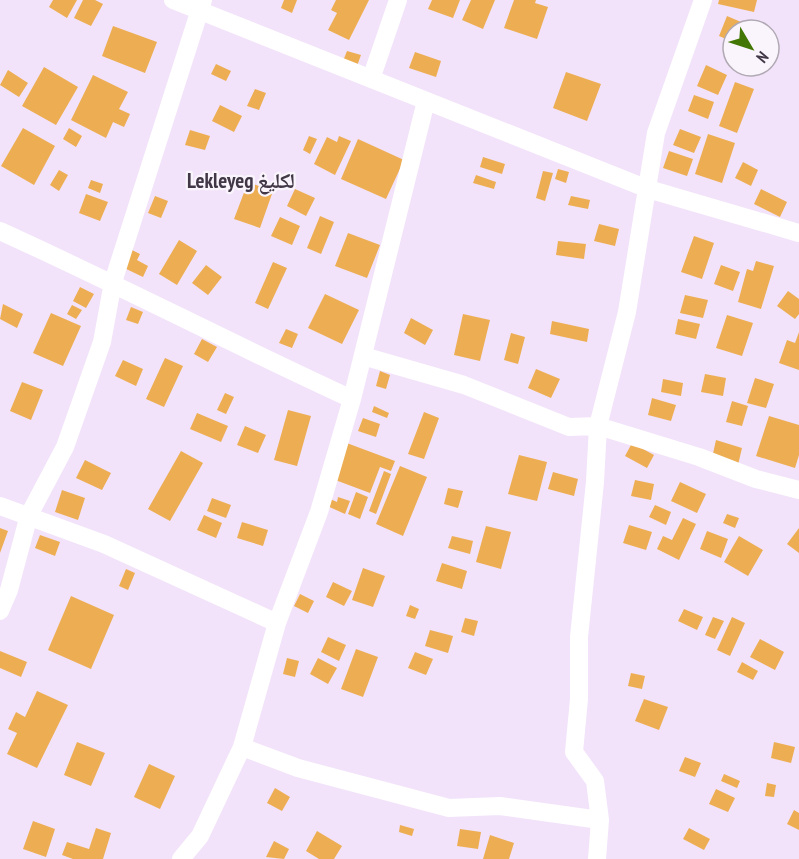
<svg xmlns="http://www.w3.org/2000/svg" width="799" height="859" font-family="'PT Sans Narrow','Noto Naskh Arabic',sans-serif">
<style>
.building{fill:#edae53}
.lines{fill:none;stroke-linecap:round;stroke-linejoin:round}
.minor{stroke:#fff;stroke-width:18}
.labels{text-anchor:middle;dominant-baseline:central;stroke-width:4.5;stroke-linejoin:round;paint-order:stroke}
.district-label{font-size:21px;font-weight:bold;fill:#413746;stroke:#faf5fc}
</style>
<rect width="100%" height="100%" fill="#f2e3fa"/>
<path class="building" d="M53 0H77L67 18 49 7Z
M83 0H95L103 4 91 26 74 18Z
M284 0H297L292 13 281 8Z
M336 0H369L349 40 328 30 337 13 331 10Z
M432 0H460L453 18 428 9Z
M471 0H495L483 29 462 20Z
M514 0H536L535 3 548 7 537 39 504 28Z
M719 0H757L754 12 718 4Z
M727 16 748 25 746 30H733V42L719 36Z
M113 26 157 42 145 73 102 56Z
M347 51 361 55 357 66 343 61Z
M415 52 441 61 436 77 409 68Z
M216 64 231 71 226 81 211 74Z
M706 65 727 75 718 95 697 86Z
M44 67 78 87 56 125 22 106Z
M8 70 28 83 19 97 0 85Z
M566 72 601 84 587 121 553 108Z
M93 75 128 92 119 109 130 114 124 127 113 122 106 138 71 120Z
M735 82 754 89 737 133 719 126Z
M255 89 266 93 259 110 247 106Z
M694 95 714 102 708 119 688 111Z
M220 105 242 116 234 132 212 121Z
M23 128 55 146 34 185 1 166Z
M69 128 82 136 76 147 63 139Z
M680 129 701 137 694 153 673 145Z
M190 130 210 136 205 150 185 145Z
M708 134 735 143 722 183 695 174Z
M309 136 317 139 310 154 303 150Z
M339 136 351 141 335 175 314 164 327 137 337 142Z
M358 139 404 160 386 199 341 179Z
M669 151 693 159 687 176 663 168Z
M483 157 505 164 502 174 480 167Z
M743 162 758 170 751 186 735 178Z
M558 169 569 172 566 183 555 179Z
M59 170 68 175 59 191 50 185Z
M543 171 553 173 545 201 536 198Z
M476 175 496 182 494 189 473 183Z
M91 180 103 184 100 193 88 188Z
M248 182 273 191 260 228 234 219Z
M295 189 315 198 306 216 287 206Z
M761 189 787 202 780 217 754 204Z
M86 194 108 202 100 221 79 213Z
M155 196 168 201 161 218 148 213Z
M571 196 590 200 588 209 568 205Z
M320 216 334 222 321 254 307 248Z
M280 217 300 226 292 245 271 236Z
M599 224 619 229 615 246 594 241Z
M348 233 380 245 367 278 335 266Z
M694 236 714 243 702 279 681 272Z
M179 240 197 251 177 285 159 274Z
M558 241 586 244 584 259 556 255Z
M128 248 140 254 137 260 148 266 143 277 120 266Z
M756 261 774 266 761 309 738 302 747 269 753 271Z
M273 262 287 268 268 309 255 303Z
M206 265 222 277 208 295 192 283Z
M721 265 740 272 733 291 714 284Z
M80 287 94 294 86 308 73 301Z
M788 291 799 299V314L795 319 777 306Z
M325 294 359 310 342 344 308 328Z
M685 295 708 300 703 318 680 313Z
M3 304 23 314 17 328 0 319Z
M72 305 82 310 76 319 67 314Z
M131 307 143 312 138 324 126 320Z
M51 313 81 326 63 366 33 353Z
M463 314 490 320 480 361 454 355Z
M727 315 753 323 742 356 716 348Z
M411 318 433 330 425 345 404 333Z
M678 319 700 324 696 339 675 334Z
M552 321 589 329 587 342 550 334Z
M286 329 298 334 292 348 279 343Z
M799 332V370L779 363 787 340 795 343Z
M511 333 525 337 518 364 504 360Z
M202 339 217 347 208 362 194 354Z
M165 358 183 366 164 407 146 399Z
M123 360 143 369 136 386 115 376Z
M536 369 560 379 551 398 528 388Z
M380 371 390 375 386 389 376 386Z
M705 374 726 378 723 396 701 392Z
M755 378 774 384 766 408 747 403Z
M663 379 683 383 681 396 661 392Z
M22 382 43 390 31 420 10 411Z
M225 393 234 397 226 414 217 410Z
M652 398 676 405 671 421 648 415Z
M732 401 748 406 742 426 726 422Z
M374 406 389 413 387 418 372 412Z
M288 410 311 416 297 466 274 460Z
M424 412 439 418 424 459 408 454Z
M197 413 228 426 221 442 190 429Z
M769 416 799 425V455L795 468 756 456Z
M363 418 380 424 376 437 358 431Z
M245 426 266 435 258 453 237 445Z
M716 440 742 448 738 465 712 458Z
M344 442 395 461 391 471 380 467 370 493 330 478Z
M632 443 654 455 647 468 625 456Z
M181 451 203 463 170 521 148 509Z
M519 455 547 462 537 501 508 494Z
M85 460 111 473 102 490 76 478Z
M400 466 427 477 403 536 376 524Z
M384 471 391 474 376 514 369 511Z
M553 472 578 479 574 496 548 489Z
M635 480 654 484 651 500 631 496Z
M680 482 706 494 697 513 671 501Z
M448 488 463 491 458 508 444 504Z
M62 490 85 498 78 520 55 512Z
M356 492 368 497 360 519 348 514Z
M338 497 350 501 345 514 325 505 328 498 337 502Z
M212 498 231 505 226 518 207 511Z
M655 505 671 512 666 525 649 517Z
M727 514 739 518 735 528 723 523Z
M204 515 222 523 216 538 197 530Z
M683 518 696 524 679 560 657 549 663 536 672 540Z
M242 522 268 530 263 546 237 538Z
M629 525 652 532 646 550 623 543Z
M486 526 511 532 501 569 476 562Z
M0 528 8 531 0 553Z
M799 528V553L787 544Z
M707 531 728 539 721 558 700 549Z
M40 535 60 542 55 556 35 548Z
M452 536 473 541 470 554 448 548Z
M739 536 763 550 748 576 724 562Z
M442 563 467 571 462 589 436 581Z
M363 568 385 576 373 607 352 600Z
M126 569 135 573 128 590 119 586Z
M333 582 352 591 344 606 326 597Z
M300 594 314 601 308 613 294 606Z
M71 596 114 615 91 669 48 650Z
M410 605 419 609 415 619 406 616Z
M684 609 703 617 697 630 678 621Z
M713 617 724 621 715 639 705 635Z
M732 617 745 623 730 656 717 650Z
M465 618 478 621 474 636 461 632Z
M430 630 453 636 448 653 425 646Z
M328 637 346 645 339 661 321 652Z
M760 639 784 652 775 670 750 657Z
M356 649 378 657 363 697 341 689Z
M0 651 27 662 21 677 0 668Z
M415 652 433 659 426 675 408 668Z
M287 658 299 661 295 677 283 674Z
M318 658 337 668 328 684 310 674Z
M742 662 758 671 753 680 737 672Z
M631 673 645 676 642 689 628 686Z
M37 691 68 705 37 768 7 754 17 733 8 729 16 712 25 717Z
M644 699 668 707 659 730 635 721Z
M77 742 105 753 91 786 64 775Z
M774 742 795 747 791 763 771 758Z
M685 757 701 763 695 777 679 771Z
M149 764 175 776 160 809 134 797Z
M724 774 740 781 737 788 721 781Z
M767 783 776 785 774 797 765 796Z
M275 788 290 797 282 811 267 803Z
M716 789 735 798 728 812 709 804Z
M794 810 799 813V830L787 824Z
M33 821 55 829 46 857 23 849Z
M400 825 414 829 412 836 399 832Z
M96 828 111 833 103 859H73L62 855 67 842 89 849Z
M689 828 710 839 704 850 683 839Z
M460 829 481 832 478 849 457 846Z
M317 831 342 846 334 859H319L306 851Z
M490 835 514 843 509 859H483Z
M274 841 289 849 284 859 266 857Z"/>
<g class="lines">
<path class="minor" d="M173 0 648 189 799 233
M371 79 398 0
M0 231C119 285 234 345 352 399
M363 356 464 385 569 427 598 426 699 457 756 479 799 490
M0 506 104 544 277 623
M0 611 9 590 29 515 65 447 102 342 113 282 203 0
M242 747 298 768 449 808 500 806 600 820
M181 859 200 836 242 747 277 623 319 512 352 399 426 101
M597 859 600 820 595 781 574 752 579 699V637L595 482 598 426 627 312 656 133 703 0"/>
</g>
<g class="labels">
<g class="district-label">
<text x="241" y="180">Lekleyeg لكليغ</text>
</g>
</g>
<g transform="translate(751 48) rotate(129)"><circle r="28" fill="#faf5fc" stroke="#b0a9b3" stroke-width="1.5"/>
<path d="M0-4.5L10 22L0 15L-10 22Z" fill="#427705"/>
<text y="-9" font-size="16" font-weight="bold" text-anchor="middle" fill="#413746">N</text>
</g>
</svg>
